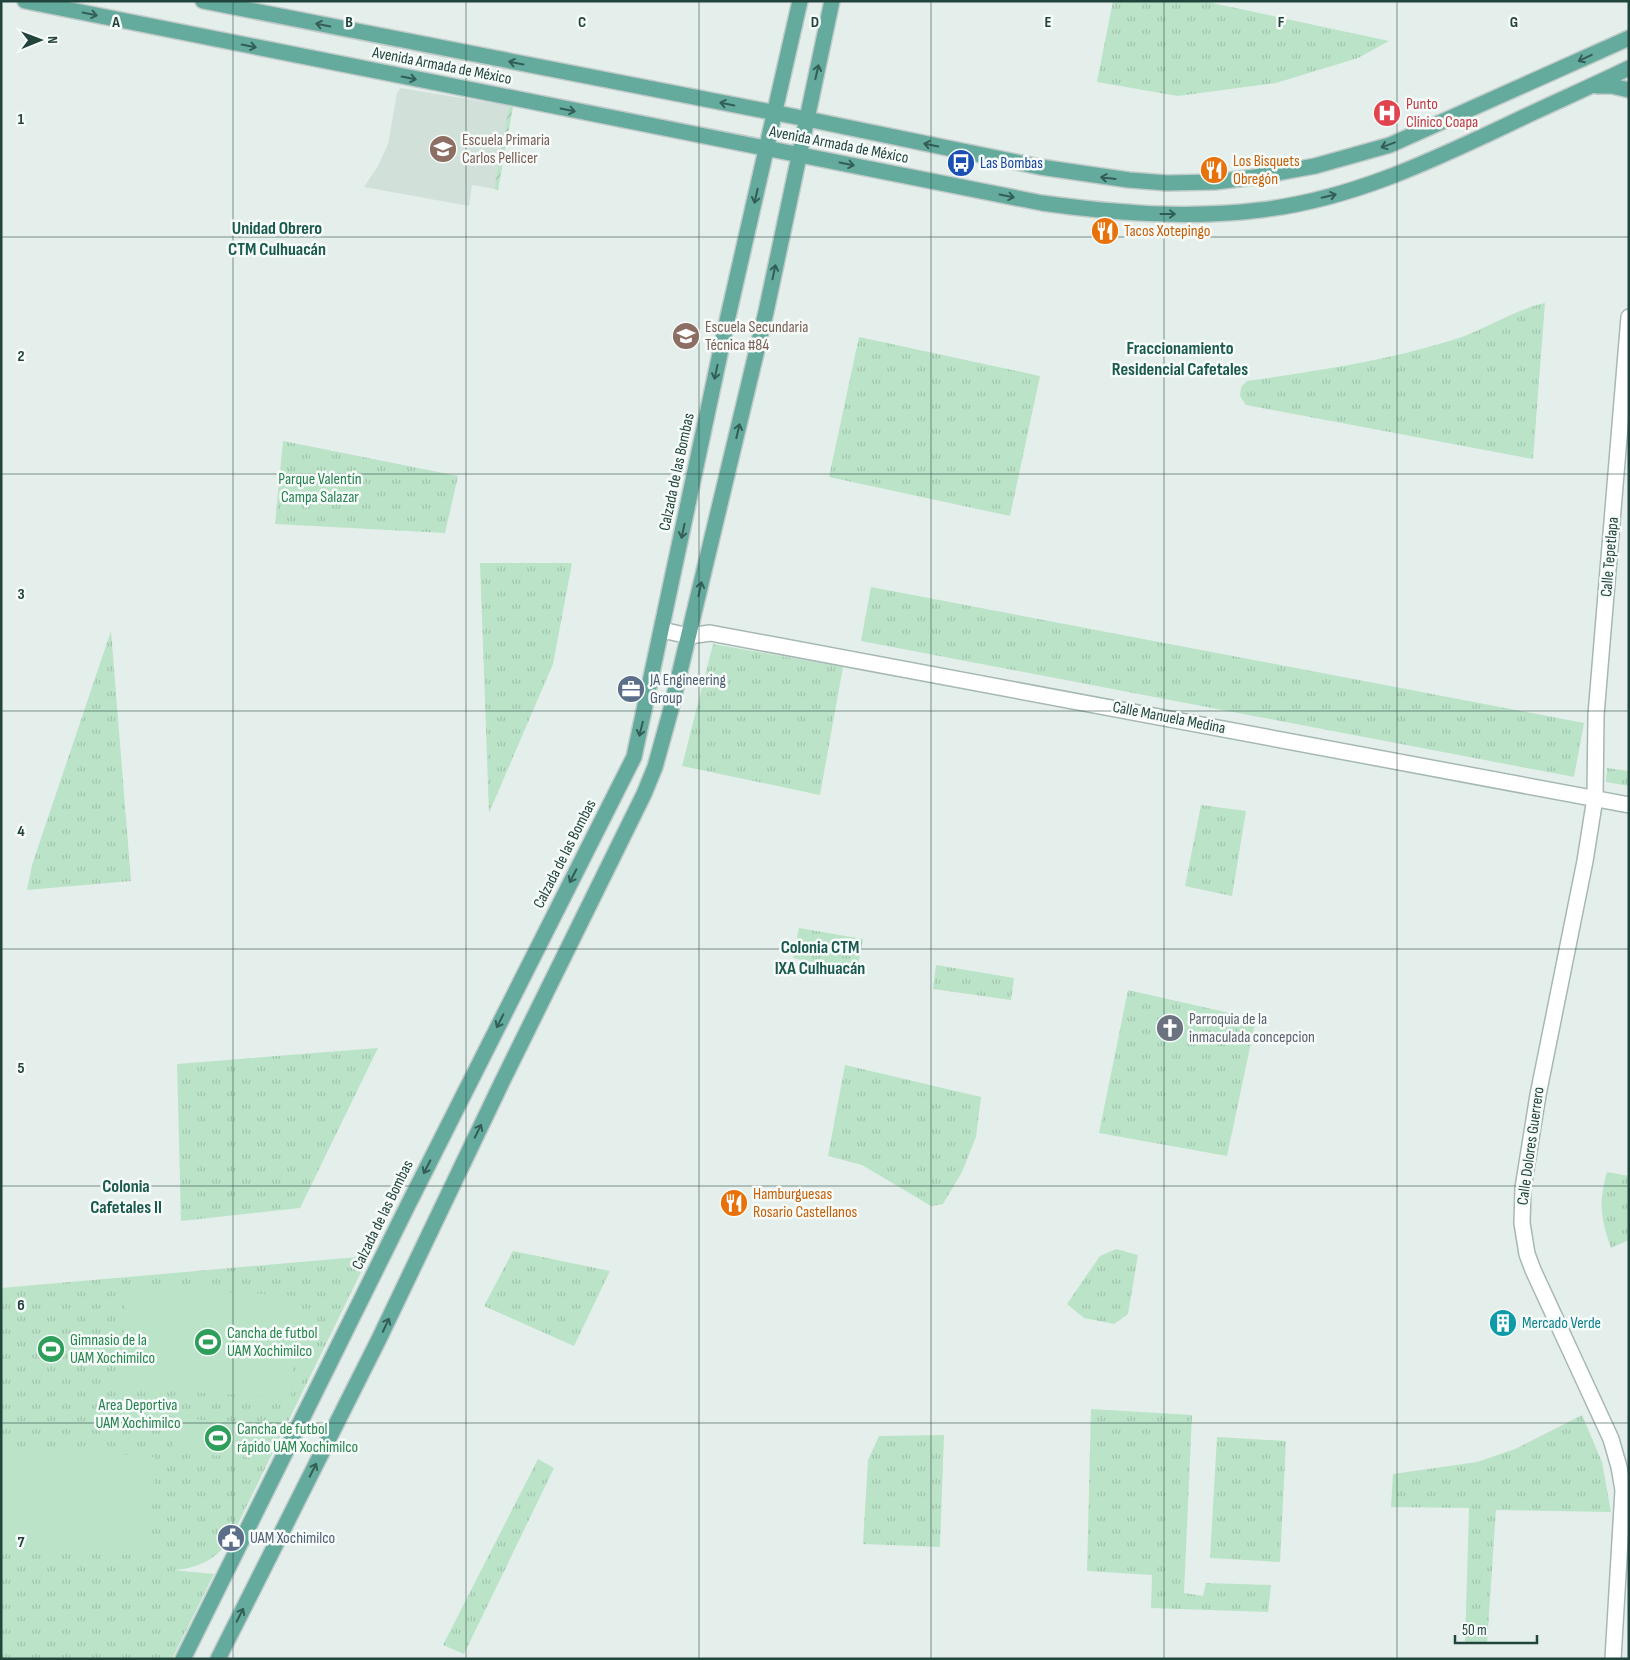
<svg xmlns="http://www.w3.org/2000/svg" width="1630" height="1660" font-family="'Sofia Sans Condensed',sans-serif">
<style>
.built{fill:#d2e0da}
.park{fill:url(#park-tufts)}
.garden{fill:url(#garden-furrows)}
.pitch{fill:#bbe3c8}
.lines{fill:none;stroke-linecap:round;stroke-linejoin:round}
.minor-casing{stroke:#a6b8b3;stroke-width:18}
.major-casing{stroke:#c1cbc9;stroke-width:18}
.minor{stroke:#fff;stroke-width:15}
.major{stroke:#64aa9d;stroke-width:15}
.oneway{stroke:#325e55}
.grid{fill:none;stroke:#21443d;stroke-width:1;stroke-opacity:0.55}
.labels{text-anchor:middle;dominant-baseline:central;stroke-width:5;stroke-linejoin:round;paint-order:stroke}
.street-label{font-size:16px;fill:#21443d;stroke:#f6fbf9}
.health-label{font-size:16px;fill:#be3a42;stroke:#f6fbf9;text-anchor:start}
.education-label{font-size:16px;fill:#785e54;stroke:#f6fbf9;text-anchor:start}
.food-label{font-size:16px;fill:#c56008;stroke:#f6fbf9;text-anchor:start}
.transit-label{font-size:16px;fill:#164399;stroke:#f6fbf9;text-anchor:start}
.park-label{font-size:16px;fill:#26804f;stroke:#f6fbf9}
.service-label{font-size:16px;fill:#4e5e75;stroke:#f6fbf9;text-anchor:start}
.worship-label{font-size:16px;fill:#5b616d;stroke:#f6fbf9;text-anchor:start}
.culture-label{font-size:16px;fill:#0d838f;stroke:#f6fbf9;text-anchor:start}
.leisure-label{font-size:16px;fill:#27864d;stroke:#f6fbf9;text-anchor:start}
.neighbourhood-label{font-size:18px;font-weight:bold;fill:#1a594e;stroke:#f6fbf9}
.grid-label{font-size:16px;text-anchor:middle;font-weight:bold;fill:#21443d;stroke:#f6fbf9;stroke-width:5;stroke-linejoin:round;paint-order:stroke}
</style>
<defs>
<pattern id="park-tufts" width="24" height="20" patternUnits="userSpaceOnUse" patternTransform="scale(1.25)"><rect width="24" height="20" fill="#bbe3c8"/><path d="M3 7l-1-3M5 7V3M7 7l1-3M15 17l-1-3M17 17v-4M19 17l1-3" fill="none" stroke="#a0c4ad"/></pattern>
<pattern id="garden-furrows" width="10" height="10" patternUnits="userSpaceOnUse" patternTransform="scale(1.25)"><rect width="10" height="10" fill="#bbe3c8"/><path d="M-1 1l2-2M0 10L10 0M9 11l2-2" fill="none" stroke="#a0c4ad"/></pattern>
</defs>
<rect width="100%" height="100%" fill="#e4efeb"/>
<path class="built" d="M401 88 509 106 494 189 472 185 469 206 364 187 378 166 388 144 397 93Z"/>
<path class="park" d="M1113 1H1203L1389 41 1358 58 1276 83 1178 96 1097 82Z
M1545 303 1533 459 1246 405 1240 396 1241 387 1247 381C1317 371 1385 361 1453 340 1485 330 1513 310 1545 303Z
M859 337 1040 376 1010 516 829 477Z
M283 441 458 476 445 533 275 524Z
M480 563H572L553 664 489 813Z
M871 587 1584 723 1574 777 861 641Z
M111 631 131 881 27 890 32 865Z
M713 644 843 667 820 795 682 766Z
M1607 768 1629 771V786L1606 782Z
M1201 805 1246 811 1232 896 1185 886Z
M799 928 863 939 857 971 793 958Z
M936 965 1014 978 1011 1000 933 989Z
M1128 990 1256 1019 1227 1156 1099 1133Z
M378 1048 300 1208 181 1221 177 1064Z
M845 1065 981 1097 976 1137 962 1172 943 1204 931 1206 862 1165 828 1156Z
M1607 1172 1629 1176V1240L1611 1248C1601 1218 1598 1204 1607 1172Z
M1116 1249 1138 1255 1128 1314 1114 1324 1084 1318 1067 1304 1100 1256Z
M513 1251 610 1271 574 1346 484 1306Z
M369 1256 231 1538C217 1559 198 1569 172 1570L214 1574 172 1659H1V1288Z
M1091 1409 1192 1415 1184 1593 1203 1596 1206 1583 1271 1585 1268 1612 1151 1608 1152 1575 1087 1571Z
M1582 1415 1602 1462 1611 1512 1496 1510 1487 1644H1465L1469 1508 1391 1507 1393 1474 1477 1462 1515 1449Z
M944 1435 940 1547 863 1544 868 1460 879 1436Z
M1217 1437 1286 1441 1280 1562 1210 1558Z
M538 1459 554 1468 464 1654 443 1645Z"/>
<path class="garden" d="M509 106 513 107 498 190 494 189Z"/>
<path class="pitch" d="M126 1286 297 1296 291 1398 120 1388Z
M175 1418 263 1424 261 1458 173 1453Z
M1 1446 155 1457 149 1556 1 1546Z"/>
<g class="lines">
<defs>
<path id="minor" d="M662 630 689 636 710 633 1629 805
M1613 1659 1623 1490 1619 1467 1611 1439 1533 1270 1527 1254 1522 1223 1523 1188 1538 1095 1585 861 1595 798 1596 715 1629 317"/>
<path id="major" d="M25 1 1042 203C1115 213 1187 219 1260 210 1348 200 1427 163 1505 126 1546 106 1588 88 1629 68
M203 1 807 119 1040 167 1129 180 1167 183 1215 182 1255 177 1315 166 1390 145 1629 38
M1597 86H1612L1629 90
M183 1659 408 1205 634 757 727 321 800 1
M218 1659 379 1339 502 1082 644 794 655 767 670 713 766 312 832 1"/>
</defs>
<use href="#minor" class="minor-casing"/>
<use href="#major" class="major-casing"/>
<use href="#minor" class="minor"/>
<use href="#major" class="major"/>
</g>
<defs><path id="oneway-shaft" d="M-6 0H5M1.5-3L5.5 0L1.5 3" fill="none" stroke-width="1.6" stroke-linecap="round" stroke-linejoin="round" transform="scale(1.25)"/></defs>
<g class="oneway">
<use href="#oneway-shaft" transform="translate(90 14) rotate(11)"/>
<use href="#oneway-shaft" transform="translate(323 25) rotate(-169)"/>
<use href="#oneway-shaft" transform="translate(249 46) rotate(11)"/>
<use href="#oneway-shaft" transform="translate(1585 58) rotate(155)"/>
<use href="#oneway-shaft" transform="translate(516 63) rotate(-169)"/>
<use href="#oneway-shaft" transform="translate(817 72) rotate(-77)"/>
<use href="#oneway-shaft" transform="translate(409 78) rotate(11)"/>
<use href="#oneway-shaft" transform="translate(727 104) rotate(-169)"/>
<use href="#oneway-shaft" transform="translate(568 110) rotate(11)"/>
<use href="#oneway-shaft" transform="translate(931 145) rotate(-168)"/>
<use href="#oneway-shaft" transform="translate(1388 145) rotate(160)"/>
<use href="#oneway-shaft" transform="translate(847 164) rotate(11)"/>
<use href="#oneway-shaft" transform="translate(1108 178) rotate(-173)"/>
<use href="#oneway-shaft" transform="translate(756 196) rotate(103)"/>
<use href="#oneway-shaft" transform="translate(1007 196) rotate(11)"/>
<use href="#oneway-shaft" transform="translate(1329 196) rotate(-13)"/>
<use href="#oneway-shaft" transform="translate(1168 214)"/>
<use href="#oneway-shaft" transform="translate(774 272) rotate(-78)"/>
<use href="#oneway-shaft" transform="translate(716 372) rotate(102)"/>
<use href="#oneway-shaft" transform="translate(738 431) rotate(-77)"/>
<use href="#oneway-shaft" transform="translate(683 531) rotate(102)"/>
<use href="#oneway-shaft" transform="translate(700 589) rotate(-78)"/>
<use href="#oneway-shaft" transform="translate(641 729) rotate(104)"/>
<use href="#oneway-shaft" transform="translate(573 876) rotate(117)"/>
<use href="#oneway-shaft" transform="translate(500 1021) rotate(117)"/>
<use href="#oneway-shaft" transform="translate(478 1131) rotate(-64)"/>
<use href="#oneway-shaft" transform="translate(427 1167) rotate(117)"/>
<use href="#oneway-shaft" transform="translate(386 1325) rotate(-65)"/>
<use href="#oneway-shaft" transform="translate(313 1470) rotate(-63)"/>
<use href="#oneway-shaft" transform="translate(240 1615) rotate(-63)"/>
</g>
<path class="grid" d="M233 1V1659M466 1V1659M699 1V1659M931 1V1659M1164 1V1659M1397 1V1659M1 237H1629M1 474H1629M1 711H1629M1 949H1629M1 1186H1629M1 1423H1629"/>
<defs>
<symbol id="hospital-disc" viewBox="-11 -11 22 22"><circle r="9.5" fill="#e0444e" stroke="#f6fbf9"/><path d="M-5-5h3v3.5h4V-5h3V5h-3V1.5h-4V5h-3Z" fill="#fff"/></symbol>
<symbol id="school-disc" viewBox="-11 -11 22 22"><circle r="9.5" fill="#8d6e63" stroke="#f6fbf9"/><path d="M0-5L7-2L0 1L-7-2ZM-4 1L0 2.5L4 1V4Q0 6-4 4Z" fill="#fff"/></symbol>
<symbol id="bus-disc" viewBox="-11 -11 22 22"><circle r="9.5" fill="#1a4fb4" stroke="#f6fbf9"/><path d="M-5-6H5V4H4V6H2V4H-2V6H-4V4H-5ZM-3.5-4V0h7V-4ZM-3.5 1.2v1.5H-2V1.2ZM2 1.2v1.5H3.5V1.2Z" fill="#fff"/></symbol>
<symbol id="restaurant-disc" viewBox="-11 -11 22 22"><circle r="9.5" fill="#e8710a" stroke="#f6fbf9"/><path d="M-5-6h1v4h1v-4h1v4h1v-4h1v5L-1.5 .5V6h-2V.5L-5-1ZM5-6V6H3V1.5H1.5Q1.5-4 5-6Z" fill="#fff"/></symbol>
<symbol id="office-disc" viewBox="-11 -11 22 22"><circle r="9.5" fill="#5c6f8a" stroke="#f6fbf9"/><path d="M-6-3h4V-5.5h4V-3h4V5H-6ZM-1-4.5V-3h2v-1.5ZM-6 0V1H6V0Z" fill="#fff"/></symbol>
<symbol id="church-disc" viewBox="-11 -11 22 22"><circle r="9.5" fill="#6b7280" stroke="#f6fbf9"/><path d="M-1.2-6h2.4v3.5h3.3v2.4h-3.3V6h-2.4V-.1h-3.3v-2.4h3.3Z" fill="#fff"/></symbol>
<symbol id="building-disc" viewBox="-11 -11 22 22"><circle r="9.5" fill="#0f9aa8" stroke="#f6fbf9"/><path d="M-4-6H4V6H1V3H-1V6H-4ZM-2.5-4.3h1.7v1.8h-1.7ZM.8-4.3h1.7v1.8H.8ZM-2.5-1h1.7V.8h-1.7ZM.8-1h1.7V.8H.8Z" fill="#fff"/></symbol>
<symbol id="stadium-disc" viewBox="-11 -11 22 22"><circle r="9.5" fill="#2e9e5b" stroke="#f6fbf9"/><path d="M0-5a6.5 5 0 1 0 0 10a6.5 5 0 1 0 0-10ZM-3.5-1.8h7v3.6h-7Z" fill="#fff"/></symbol>
<symbol id="civic-disc" viewBox="-11 -11 22 22"><circle r="9.5" fill="#5c6f8a" stroke="#f6fbf9"/><path d="M-.6-6.5H3V-4.5H.6V-3L4-1V1h2V6H-6V1h2V-1L-.6-3ZM-1.2 2.5V6h2.4V2.5Z" fill="#fff"/></symbol>
</defs>
<g fill-rule="evenodd">
<use href="#hospital-disc" x="1371" y="97" width="32" height="32"/>
<use href="#school-disc" x="427" y="133" width="32" height="32"/>
<use href="#bus-disc" x="945" y="147" width="32" height="32"/>
<use href="#restaurant-disc" x="1198" y="154" width="32" height="32"/>
<use href="#restaurant-disc" x="1089" y="215" width="32" height="32"/>
<use href="#school-disc" x="670" y="320" width="32" height="32"/>
<use href="#office-disc" x="615" y="673" width="32" height="32"/>
<use href="#church-disc" x="1154" y="1012" width="32" height="32"/>
<use href="#restaurant-disc" x="718" y="1187" width="32" height="32"/>
<use href="#building-disc" x="1487" y="1307" width="32" height="32"/>
<use href="#stadium-disc" x="192" y="1326" width="32" height="32"/>
<use href="#stadium-disc" x="35" y="1333" width="32" height="32"/>
<use href="#stadium-disc" x="202" y="1422" width="32" height="32"/>
<use href="#civic-disc" x="215" y="1522" width="32" height="32"/>
</g>
<g class="labels">
<g class="street-label">
<text transform="translate(442 66) rotate(11)">Avenida Armada de México</text>
<text transform="translate(839 145) rotate(11)">Avenida Armada de México</text>
<text transform="translate(677 472) rotate(-78)">Calzada de las Bombas</text>
<text transform="translate(1610 557) rotate(-85)">Calle Tepetlapa</text>
<text transform="translate(1169 718) rotate(11)">Calle Manuela Medina</text>
<text transform="translate(565 854) rotate(-63)">Calzada de las Bombas</text>
<text transform="translate(1531 1146) rotate(-82)">Calle Dolores Guerrero</text>
<text transform="translate(383 1215) rotate(-64)">Calzada de las Bombas</text>
</g>
<g class="health-label">
<text x="1406" y="104">Punto<tspan x="1406" dy="18">Clínico Coapa</tspan></text>
</g>
<g class="education-label">
<text x="462" y="140">Escuela Primaria<tspan x="462" dy="18">Carlos Pellicer</tspan></text>
<text x="705" y="327">Escuela Secundaria<tspan x="705" dy="18">Técnica #84</tspan></text>
</g>
<g class="food-label">
<text x="1233" y="161">Los Bisquets<tspan x="1233" dy="18">Obregón</tspan></text>
<text x="1124" y="231">Tacos Xotepingo</text>
<text x="753" y="1194">Hamburguesas<tspan x="753" dy="18">Rosario Castellanos</tspan></text>
</g>
<g class="transit-label">
<text x="980" y="163">Las Bombas</text>
</g>
<g class="park-label">
<text x="320" y="479">Parque Valentín<tspan x="320" dy="18">Campa Salazar</tspan></text>
<text x="138" y="1405">Area Deportiva<tspan x="138" dy="18">UAM Xochimilco</tspan></text>
</g>
<g class="service-label">
<text x="650" y="680">JA Engineering<tspan x="650" dy="18">Group</tspan></text>
<text x="250" y="1538">UAM Xochimilco</text>
</g>
<g class="worship-label">
<text x="1189" y="1019">Parroquia de la<tspan x="1189" dy="18">inmaculada concepcion</tspan></text>
</g>
<g class="culture-label">
<text x="1522" y="1323">Mercado Verde</text>
</g>
<g class="leisure-label">
<text x="227" y="1333">Cancha de futbol<tspan x="227" dy="18">UAM Xochimilco</tspan></text>
<text x="70" y="1340">Gimnasio de la<tspan x="70" dy="18">UAM Xochimilco</tspan></text>
<text x="237" y="1429">Cancha de futbol<tspan x="237" dy="18">rápido UAM Xochimilco</tspan></text>
</g>
<g class="neighbourhood-label">
<text x="277" y="228">Unidad Obrero<tspan x="277" dy="21">CTM Culhuacán</tspan></text>
<text x="1180" y="348">Fraccionamiento<tspan x="1180" dy="21">Residencial Cafetales</tspan></text>
<text x="820" y="947">Colonia CTM<tspan x="820" dy="21">IXA Culhuacán</tspan></text>
<text x="126" y="1186">Colonia<tspan x="126" dy="21">Cafetales II</tspan></text>
</g>
</g>
<g class="grid-label">
<text x="116" y="27">A</text>
<text x="349" y="27">B</text>
<text x="582" y="27">C</text>
<text x="815" y="27">D</text>
<text x="1048" y="27">E</text>
<text x="1281" y="27">F</text>
<text x="1514" y="27">G</text>
<text x="21" y="124">1</text>
<text x="21" y="361">2</text>
<text x="21" y="599">3</text>
<text x="21" y="836">4</text>
<text x="21" y="1073">5</text>
<text x="21" y="1310">6</text>
<text x="21" y="1547">7</text>
</g>
<rect width="1630" height="1660" fill="none" stroke="#21443d" stroke-width="5"/>
<g transform="translate(40 40) rotate(89)" stroke="#f6fbf9" stroke-width="4" paint-order="stroke">
<path d="M0-4L9 19L0 12L-9 19Z" fill="#21443d"/>
<text y="-8" font-size="14" font-weight="bold" text-anchor="middle" fill="#21443d">N</text>
</g>
<path d="M1455 1635v8h82v-8" fill="none" stroke="#21443d" stroke-width="2.5"/>
<text x="1462" y="1635" font-size="15" fill="#21443d" stroke="#f6fbf9" stroke-width="4" paint-order="stroke">50 m</text>
</svg>
